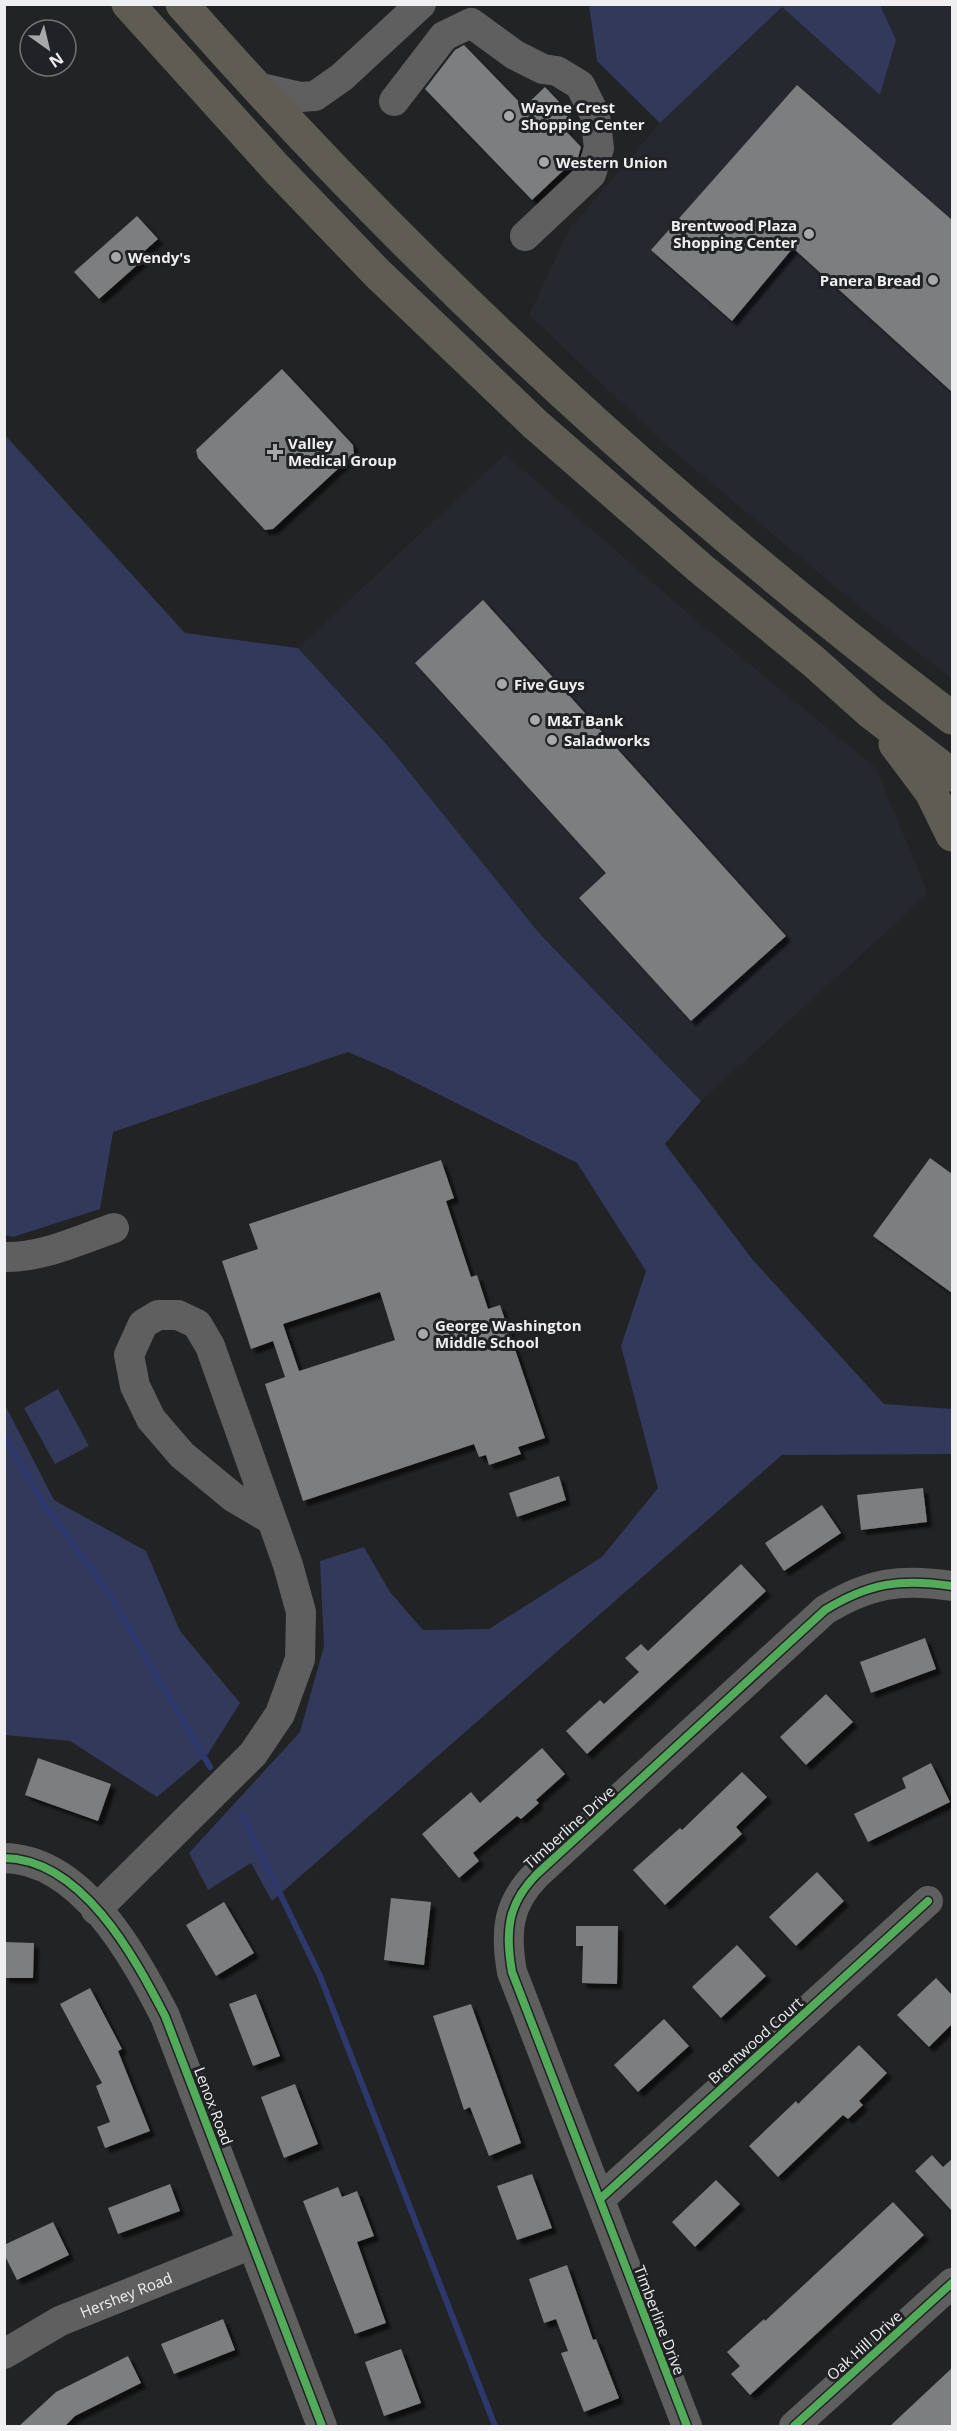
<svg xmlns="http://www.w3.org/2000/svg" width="957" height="2431" font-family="'Open Sans',sans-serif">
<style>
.built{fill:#262830}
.green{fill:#32395a}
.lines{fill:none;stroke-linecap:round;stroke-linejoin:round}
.stream{stroke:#2d396d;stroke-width:6}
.building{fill:#7d7e7f;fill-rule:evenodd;filter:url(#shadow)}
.minor{stroke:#5f5f60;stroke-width:30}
.highway{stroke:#5e5c53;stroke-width:33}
.cycleway-casing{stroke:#212225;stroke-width:11}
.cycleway{stroke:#51ab58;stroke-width:8}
.poi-dot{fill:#a7a8aa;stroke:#212225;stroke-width:2}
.labels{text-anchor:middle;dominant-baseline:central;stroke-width:6;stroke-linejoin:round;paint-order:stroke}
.poi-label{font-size:15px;font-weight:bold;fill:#efeff2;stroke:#212225;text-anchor:start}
.street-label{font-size:15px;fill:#efeff2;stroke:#212225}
</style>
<defs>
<filter id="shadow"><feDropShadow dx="5" dy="5" stdDeviation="1.5" flood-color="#0009"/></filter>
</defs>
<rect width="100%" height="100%" fill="#222324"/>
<path class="built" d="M880 5H952V679L863 610 666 445 529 315 570 228 660 123 782 7 880 94 896 40Z
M505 454 696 620 876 768 928 894 701 1101 539 933 389 747 298 648Z"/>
<path class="green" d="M589 5H880L896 40 880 95 782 7 660 123 597 61Z
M5 435 185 633 298 648 389 747 539 933 701 1101 665 1144 752 1259 884 1404 952 1409V1454L782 1455 272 1901 251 1863 208 1890 189 1853 300 1732 324 1646 320 1561 364 1547 390 1592 423 1630 489 1629 602 1557 658 1488 621 1346 646 1271 577 1163 390 1070 348 1052 113 1132 100 1209 13 1237 5 1235Z
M58 1389 89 1446 55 1464 24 1408Z
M4 1403 54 1500 146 1551 180 1631 240 1703 208 1754 157 1797 70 1741 5 1735Z"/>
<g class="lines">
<path class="stream" d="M4 1435 46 1508 106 1589 210 1767
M242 1815 320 1976 495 2426"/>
</g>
<path class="building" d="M464 45 524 107 545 87 564 107 561 110 573 122 565 130 581 147 576 165 570 170 567 167 532 200 425 89 455 50Z
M797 85 952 220V392L793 248 732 321 651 250Z
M137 216 158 239 140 255 144 259 99 299 74 272Z
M282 369 353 445 354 454 273 529 265 530 198 458 196 450Z
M483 600 786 936 691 1021 579 898 606 873 415 663Z
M930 1158 952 1174V1293L873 1236Z
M441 1160 454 1198 446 1201 471 1277 477 1275 488 1309 500 1305 545 1438 518 1447 521 1454 489 1465 486 1455 479 1457 474 1444 303 1501 265 1384 285 1377 273 1341 251 1349 222 1261 258 1249 249 1224ZM380 1292 395 1340 299 1371 283 1324Z
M559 1476 566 1500 517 1517 509 1493Z
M923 1488 927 1522 861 1530 857 1495Z
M822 1505 841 1533 784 1571 765 1543Z
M741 1564 766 1591 587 1754 566 1731 600 1700 604 1704 639 1672 625 1658 641 1644 648 1651Z
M925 1638 936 1669 871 1693 860 1662Z
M826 1694 853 1722 806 1765 780 1737Z
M542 1748 565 1774 536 1800 539 1803 521 1819 517 1816 473 1853 479 1861 459 1878 422 1834 471 1792 480 1803Z
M38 1758 111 1784 98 1821 25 1795Z
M931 1763 950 1802 868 1842 854 1814 906 1788 902 1778Z
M742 1772 767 1797 736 1827 742 1834 665 1905 633 1870 680 1828 682 1830Z
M817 1872 844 1901 796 1946 769 1917Z
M391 1898 431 1902 424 1965 384 1960Z
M224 1902 254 1953 216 1976 186 1925Z
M576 1926H618L617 1984 582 1983 583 1946H576Z
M4 1942 34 1943 33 1978H4Z
M737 1945 766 1976 721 2018 692 1987Z
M936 1978 952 1995V2024L929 2047 897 2015Z
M90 1988 122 2049 118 2051 150 2131 105 2148 97 2127 110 2122 96 2086 102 2083 60 2004Z
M256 1994 280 2056 253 2066 229 2004Z
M471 2004 521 2143 489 2156 470 2107 464 2110 433 2016Z
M664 2019 689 2046 638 2092 614 2065Z
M859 2045 887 2073 859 2101 863 2105 848 2119 843 2115 778 2177 749 2146 796 2101 798 2104Z
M295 2084 318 2144 284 2158 261 2097Z
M932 2155 943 2167 952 2159V2211L915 2171Z
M532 2174 552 2228 517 2240 497 2186Z
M716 2180 740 2204 695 2247 672 2222Z
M170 2184 180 2211 118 2234 108 2208Z
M338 2187 342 2197 357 2191 374 2236 357 2242 386 2323 355 2334 303 2201Z
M893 2202 924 2235 750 2395 731 2374 740 2366 727 2352 764 2319 765 2321Z
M53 2222 69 2255 17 2280 4 2254V2245Z
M567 2265 593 2340 596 2339 619 2398 584 2412 561 2353 568 2351 556 2319 544 2323 529 2279Z
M223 2319 235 2350 174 2374 161 2344Z
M401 2349 421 2403 384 2416 365 2362Z
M128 2356 141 2383 75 2416 64 2427H18L56 2392Z
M952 2368V2427H889Z"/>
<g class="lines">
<g class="minor">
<path d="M256 87 300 97 315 96 342 77 421 4"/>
<path d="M394 101 444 36 471 23 515 55 543 69 557 71 580 85 595 115 599 148 591 174 525 236"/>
<path d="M4 1257C42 1258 79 1240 114 1228"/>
<path d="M4 1858C82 1859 134 1956 165 2016L322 2426"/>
<path d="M96 1910 253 1754 280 1714 300 1659 301 1612 288 1565 210 1346 197 1324 178 1315H158L143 1324 129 1355 135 1386 151 1419 182 1455 233 1497 272 1520"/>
<path d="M600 2199 928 1901"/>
<path id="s1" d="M4 2354 60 2321 252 2244"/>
<path d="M687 2426 512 1972C505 1932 507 1904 537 1874L825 1610C869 1583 901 1578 952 1586"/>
<path d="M794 2426 952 2283"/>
</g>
<path class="highway" d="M128 4 277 169 377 273 535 424 700 568 813 661 870 712 952 775
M182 4C414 268 673 506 952 718
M895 744 931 792 952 835"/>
<defs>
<path id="cycleway" d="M4 1858C82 1859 134 1956 165 2016L322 2426
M600 2199 928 1901
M687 2426 512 1972C505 1932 507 1904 537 1874L825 1610C869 1583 901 1578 952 1586
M794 2426 952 2283"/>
</defs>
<use href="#cycleway" class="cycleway-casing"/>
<use href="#cycleway" class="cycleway"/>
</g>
<g class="poi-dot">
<circle cx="509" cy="116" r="6"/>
<circle cx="544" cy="162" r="6"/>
<circle cx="809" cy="234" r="6"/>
<circle cx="116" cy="257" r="6"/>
<circle cx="933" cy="280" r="6"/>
<path d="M272 443h6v6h6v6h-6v6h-6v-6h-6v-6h6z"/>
<circle cx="502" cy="684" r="6"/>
<circle cx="535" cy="720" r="6"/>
<circle cx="552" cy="740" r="6"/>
<circle cx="423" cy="1334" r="6"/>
</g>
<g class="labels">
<g class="poi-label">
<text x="521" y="107">Wayne Crest<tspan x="521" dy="17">Shopping Center</tspan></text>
<text x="556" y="162">Western Union</text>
<text x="797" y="225" text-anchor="end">Brentwood Plaza<tspan x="797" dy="17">Shopping Center</tspan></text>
<text x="128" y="257">Wendy's</text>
<text x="921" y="280" text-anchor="end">Panera Bread</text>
<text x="288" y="443">Valley<tspan x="288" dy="17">Medical Group</tspan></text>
<text x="514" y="684">Five Guys</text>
<text x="547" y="720">M&amp;T Bank</text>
<text x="564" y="740">Saladworks</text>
<text x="435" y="1325">George Washington<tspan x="435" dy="17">Middle School</tspan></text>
</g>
<g class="street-label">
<text transform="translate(569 1827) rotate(-42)">Timberline Drive</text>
<text transform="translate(755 2040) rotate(-42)">Brentwood Court</text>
<text transform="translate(214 2106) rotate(69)">Lenox Road</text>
<text stroke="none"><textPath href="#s1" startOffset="136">Hershey Road</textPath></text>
<text transform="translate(660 2320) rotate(69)">Timberline Drive</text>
<text transform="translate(864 2345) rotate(-42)">Oak Hill Drive</text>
</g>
</g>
<rect width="957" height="2431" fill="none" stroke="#efeff2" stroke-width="12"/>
<g transform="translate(48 48) rotate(146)"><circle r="28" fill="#212225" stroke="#737477" stroke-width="1.5"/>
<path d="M0-4.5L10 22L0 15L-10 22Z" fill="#a7a8aa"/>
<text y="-9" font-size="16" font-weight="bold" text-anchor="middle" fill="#efeff2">N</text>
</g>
</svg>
